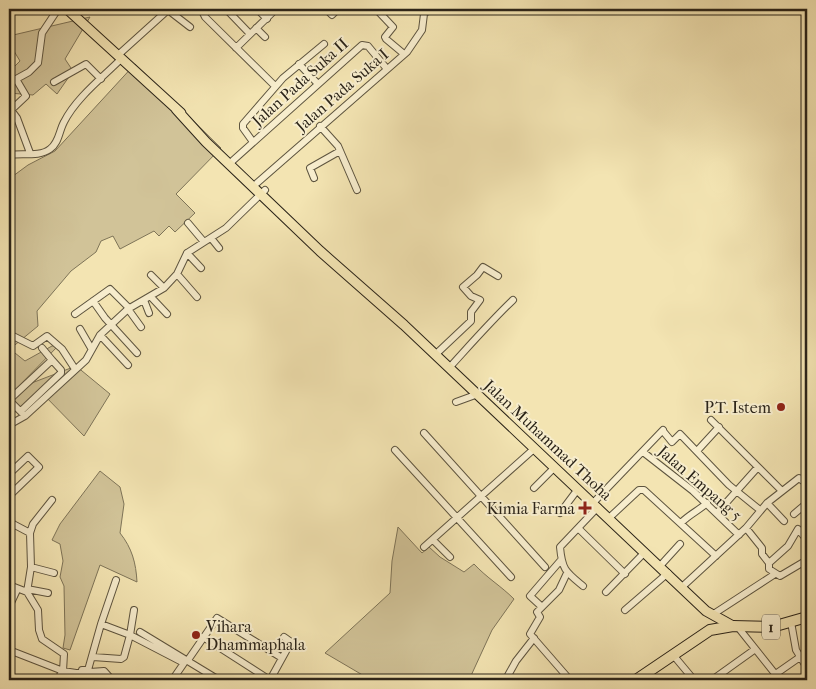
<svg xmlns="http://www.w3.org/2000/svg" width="816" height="689" font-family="'IM FELL French Canon',serif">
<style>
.green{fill:#d1c398;stroke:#7e7458}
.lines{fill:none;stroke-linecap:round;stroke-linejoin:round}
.minor-casing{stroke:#5d543f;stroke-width:8}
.major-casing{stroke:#2b2419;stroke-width:11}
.highway-casing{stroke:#2b2419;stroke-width:12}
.minor{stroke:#f7edcd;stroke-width:6}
.major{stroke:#f3e4b2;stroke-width:9}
.highway{stroke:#f3e4b2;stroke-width:10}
.poi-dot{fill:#8f2418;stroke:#f7edcd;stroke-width:2}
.labels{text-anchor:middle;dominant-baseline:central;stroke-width:4;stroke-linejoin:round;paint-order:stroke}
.shield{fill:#f7edcd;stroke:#68604f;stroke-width:1}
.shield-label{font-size:15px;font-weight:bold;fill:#2b2419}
.street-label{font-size:16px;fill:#2b2419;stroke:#f7edcd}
.poi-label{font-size:16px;fill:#2b2419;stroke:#f7edcd;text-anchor:end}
</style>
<rect width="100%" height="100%" fill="#f3e4b2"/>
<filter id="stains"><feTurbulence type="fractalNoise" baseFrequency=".004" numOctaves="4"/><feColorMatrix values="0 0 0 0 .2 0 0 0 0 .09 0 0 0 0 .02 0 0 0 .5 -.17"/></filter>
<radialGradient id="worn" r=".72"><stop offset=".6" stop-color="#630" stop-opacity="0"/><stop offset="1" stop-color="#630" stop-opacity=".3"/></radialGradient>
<path class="green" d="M90 17 65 59 73 71 57 94 46 84 33 95 9 93V72L20 61 9 43V36Z
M135 64 221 148 176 194 195 213 175 232 169 226 159 236 154 231 120 249 113 236 101 241 96 252 71 271 37 311 38 326 10 349 25 361 52 346 59 345 16 389 76 366 110 394 84 436 41 392 10 416 9 415V179L28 165 55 151Z
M100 471 120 487 124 504 120 533C132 548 136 563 137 582L100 565 70 650 63 648 65 635 64 586 60 577 63 561 60 544 52 540 60 524Z
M398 527 422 553 429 547 440 557 464 572 474 564C487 578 501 586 514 599L492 630 469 680H371L325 653 390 593 392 561Z"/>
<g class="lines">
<defs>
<path id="minor" d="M205 9 203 13 205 17 275 86
M226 9 250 34
M257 9 267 19
M326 9 332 15 338 9
M376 9 393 27 385 37 386 39 404 54
M168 10 190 27
M256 28 265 37
M236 48 276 9
M117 56 169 9
M299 64 318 84
M54 82 86 64 101 79
M9 83 29 72 38 63 42 33 58 9
M11 110 17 118 30 153
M9 112 26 96 16 79
M320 126 338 146 357 190
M253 142 243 128V124L283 78 324 44
M9 155C21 153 40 157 50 149 59 143 59 131 64 122 76 98 102 78 121 59
M229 164 362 45 368 46 387 69
M314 178 310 168 340 151
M257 183 407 52 422 30 424 14 430 9
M188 223 204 242
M211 238 219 248
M187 253 201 268
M177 274 197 297
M151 275 164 288
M151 297 167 314
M144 300 149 313
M93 301 105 318 137 353
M128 309 141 327
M75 314 110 289 129 308
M80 329 91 348
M9 334 33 346 47 336 62 349 75 369
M100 335 128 365
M42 348 52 360
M435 355 471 321V312L480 300 471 296 463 287 477 275 483 267 498 276
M449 368C470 345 490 322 513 300
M9 400 52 360 61 370V373L21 411
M9 400 22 413
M456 402 478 394
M711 420 782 491
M9 425 25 416 86 360 100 335 128 309 164 288 177 274 187 253 226 228 265 190
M663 431 672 442 680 434 729 485 760 510
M424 433 545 567
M395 450 511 577
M697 451 719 427
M643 452 693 491 739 535
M9 474 28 456 39 467 10 495
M534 488 553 469 552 465
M593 503 663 430
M767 503 784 521
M560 513 578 489
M717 513 758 467
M794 514 807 503
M9 515 11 503 9 494
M609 518 639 490H644L716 556
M9 519 13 524 30 533 31 567 27 592 38 610 39 630 42 639 64 654 63 671 57 680
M682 522C690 514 698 511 707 503
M578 528 625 574
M746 528 762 548V554L769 563V569L780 576 807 560
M30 533 33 524 52 500
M433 540 450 557
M424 547 535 448
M769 563 788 546 798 529 807 540
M660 566 680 544
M31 567 54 573
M567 573 559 590 537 612 540 617 530 634 570 680
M9 585 27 592
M583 586C566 572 562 570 560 547L598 507
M682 587 746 528 767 503 799 478 807 484
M27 589 48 593
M606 592 645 552
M9 607 17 590
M542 607 530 596 561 560
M134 610 130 635 184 663 173 679
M625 610 668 573
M712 615 775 574
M791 622 796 650 807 668
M737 626 780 680
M140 632 219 680
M203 637 270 680
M9 650 63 671 76 673 104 671 112 680
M674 656 694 680
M93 657 121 659 124 657 130 635 101 624 116 580
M188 660 217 618 282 658
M82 670H88L101 624
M270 680 291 642 284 637
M508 680 506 679 516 661 534 638
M712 680 754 650
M767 680 800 657"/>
<path id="major" d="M67 9 181 113
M176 109 206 142 320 251 404 325 706 611 733 626"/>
<path id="highway" d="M636 680 710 630 733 626 772 627 807 617"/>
</defs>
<use href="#minor" class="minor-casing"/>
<use href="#major" class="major-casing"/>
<use href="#highway" class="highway-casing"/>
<use href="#minor" class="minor"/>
<use href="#major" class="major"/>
<use href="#highway" class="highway"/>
</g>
<g class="poi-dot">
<circle cx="781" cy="407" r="5"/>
<path d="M582.5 500.5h5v5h5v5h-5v5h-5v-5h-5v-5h5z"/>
<circle cx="196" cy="635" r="5"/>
</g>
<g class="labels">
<rect class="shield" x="762" y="614.5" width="18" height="25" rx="4"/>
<g class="shield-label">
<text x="771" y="627">1</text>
</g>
<g class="street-label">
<text transform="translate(300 82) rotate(-42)">Jalan Pada Suka II</text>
<text transform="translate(342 90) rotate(-41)">Jalan Pada Suka I</text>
<text transform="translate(548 440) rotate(43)">Jalan Muhammad Thoha</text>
<text transform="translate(700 483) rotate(41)">Jalan Empang 5</text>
</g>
<g class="poi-label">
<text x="771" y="407">P.T. Istem</text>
<text x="575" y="508">Kimia Farma</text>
<text x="206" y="626" text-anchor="start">Vihara<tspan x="206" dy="18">Dhammaphala</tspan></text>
</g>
</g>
<rect width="816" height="689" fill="none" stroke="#f3e4b2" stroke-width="30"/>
<rect x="10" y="10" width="796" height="669" fill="none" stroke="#2b2419" stroke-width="2.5"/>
<rect x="15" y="15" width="786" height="659" fill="none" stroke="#2b2419"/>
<rect width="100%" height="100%" filter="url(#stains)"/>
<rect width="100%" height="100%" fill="url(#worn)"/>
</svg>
